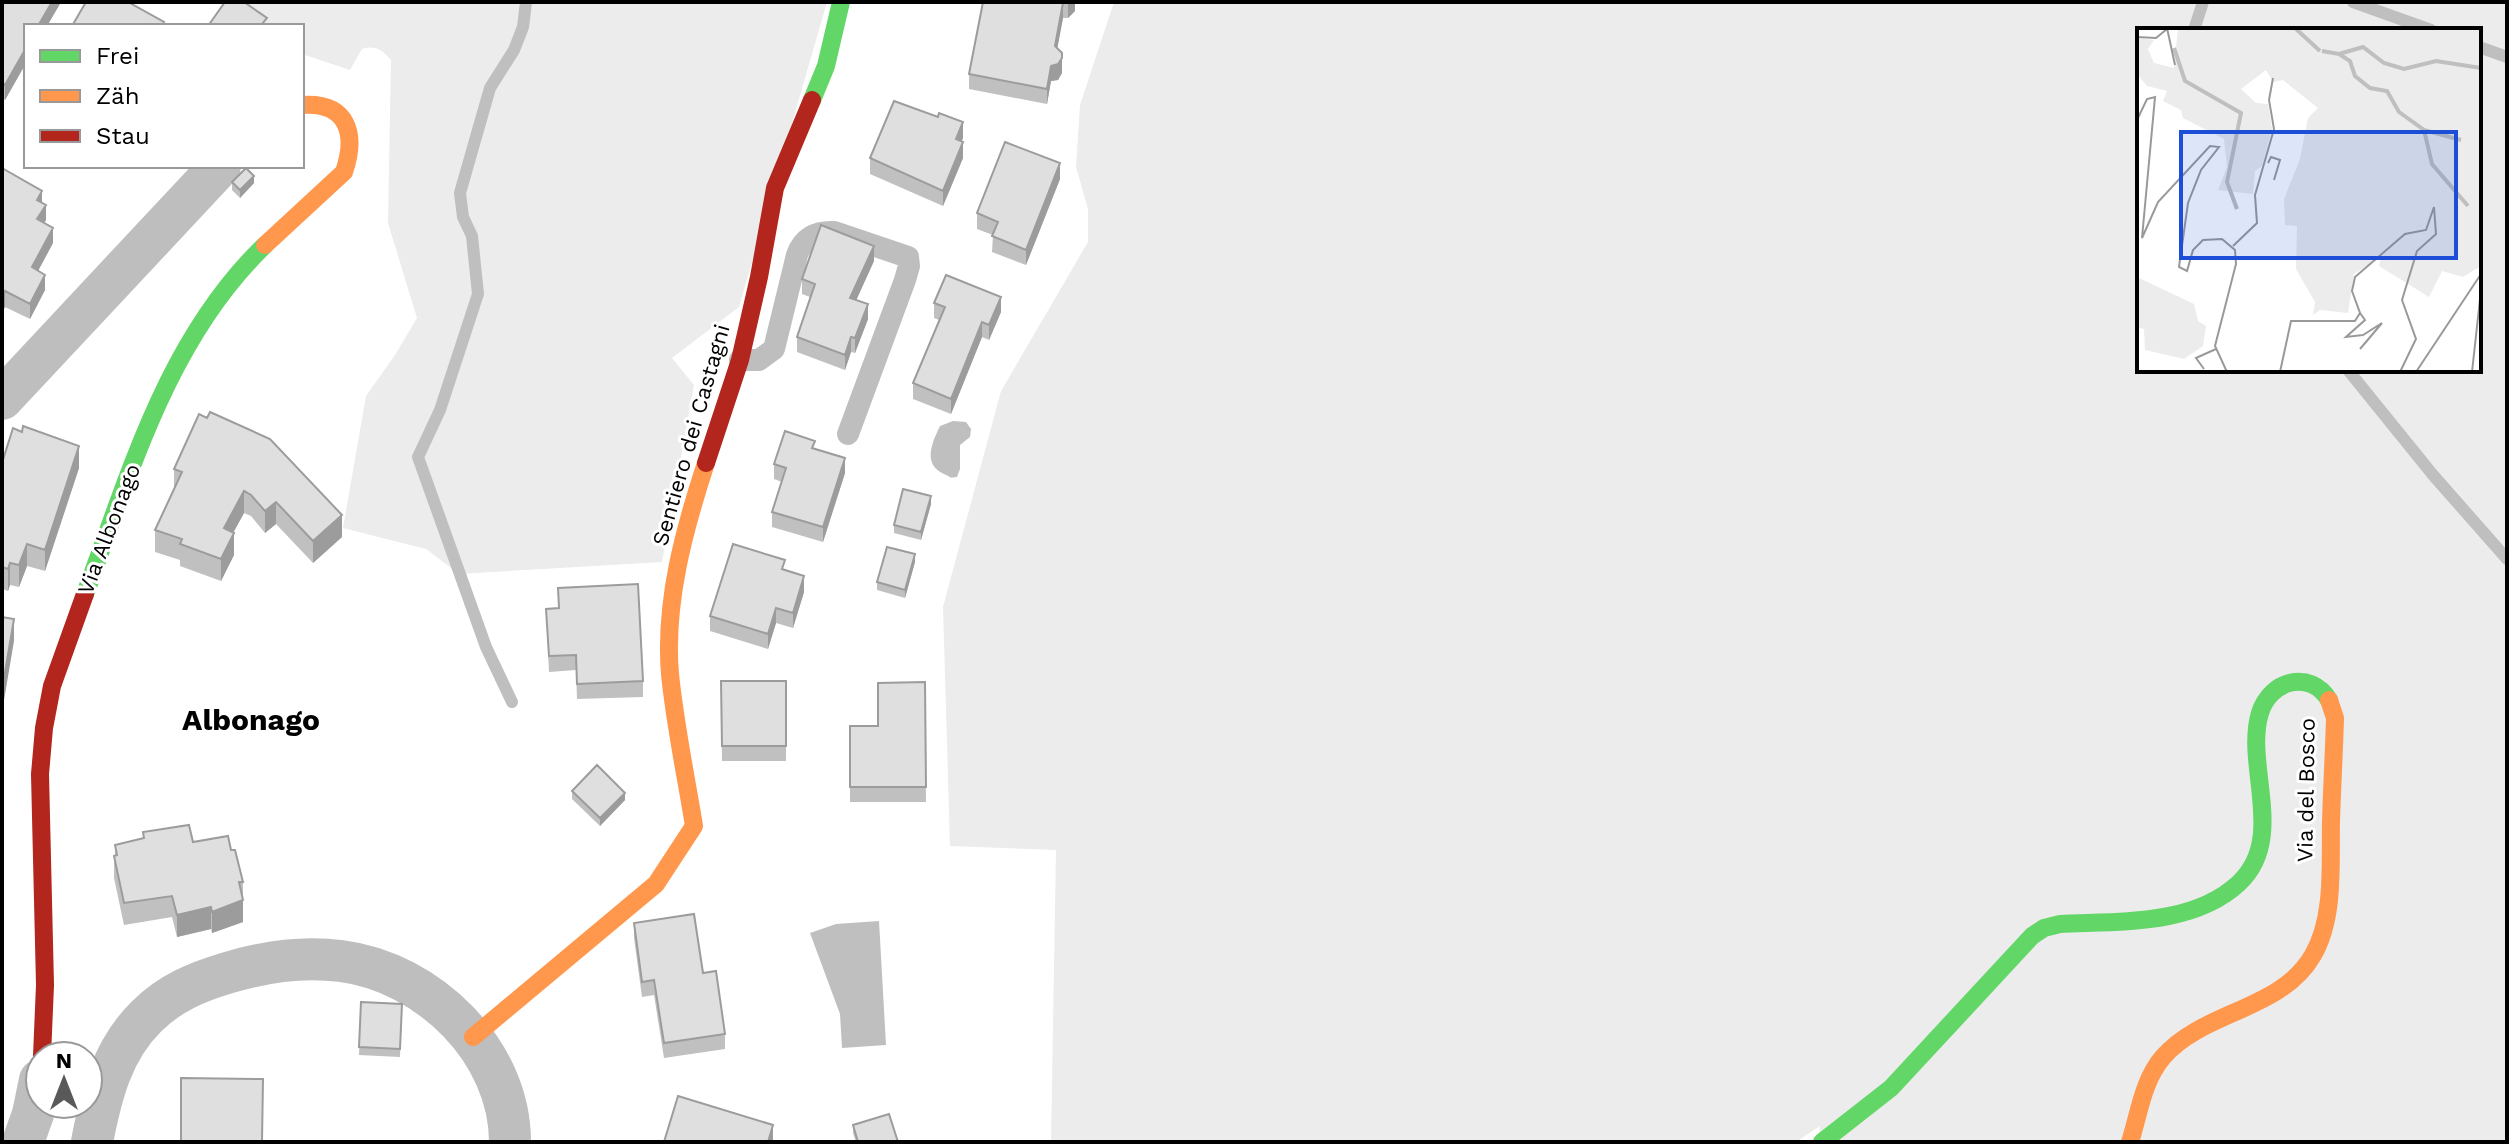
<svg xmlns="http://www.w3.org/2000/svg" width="2509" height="1144" font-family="'Work Sans',sans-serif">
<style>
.green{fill:#ececec;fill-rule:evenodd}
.water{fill:#bfbfbf}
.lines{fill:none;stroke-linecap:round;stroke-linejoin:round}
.stream{stroke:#bfbfbf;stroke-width:12}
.lane{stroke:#bebebe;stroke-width:22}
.street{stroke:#bebebe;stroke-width:42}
.fast{stroke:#63d668;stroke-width:18}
.slow{stroke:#ff974d;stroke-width:18}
.jam{stroke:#b3261e;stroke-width:18}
.wall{fill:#c0c0c0}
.shaded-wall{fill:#9c9c9c}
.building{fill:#dfdfdf;stroke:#9c9c9c;stroke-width:2}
.labels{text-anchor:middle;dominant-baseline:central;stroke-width:6;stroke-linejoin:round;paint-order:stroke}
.street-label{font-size:22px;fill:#000;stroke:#fff}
.district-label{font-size:30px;font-weight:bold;fill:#000;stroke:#fff}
.inset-river{fill:none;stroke:#bfbfbf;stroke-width:4}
.inset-road{fill:none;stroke:#999;stroke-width:2}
.view{fill:#1d4ed8;fill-opacity:0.15;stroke:#1d4ed8;stroke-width:4}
.inset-edge{fill:none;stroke:#000;stroke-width:4}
</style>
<rect width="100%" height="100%" fill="#fff"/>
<path class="green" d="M228 2H827L739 307 672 358 694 385 662 562 459 574 426 549 343 528 366 396 395 355 417 318 388 223 391 60C382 50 376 45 362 49L350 70 302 54V26H262Z
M1114 2H2507V1142H1818L1820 1126 1796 1142H1051L1056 850 950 846 943 607 1001 391 1088 242V209L1076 167 1080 105ZM2139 30H2479V370H2139Z"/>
<path class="water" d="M953 421 966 422 971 429 970 437 960 445V469L957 477C946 478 954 478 944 474 922 464 932 443 940 426Z
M879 921 886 1045 842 1048 840 1014 810 933 836 924Z"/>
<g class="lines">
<path class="stream" d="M2353 2 2431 30
M2194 30 2203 2
M2479 47 2507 57
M2348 370 2433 475 2507 559
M512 702 486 647 418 457 440 410 478 294 472 236 463 217 460 193 490 88 514 50 523 27 526 2"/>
<path class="lane" d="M740 360H759L774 349 797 255C803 238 816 231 834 232L908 257 909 266 905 280 848 434"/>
<path class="street" d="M2 399 220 166
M23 1142 33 1114 40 1080
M92 1142C101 1095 112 1050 147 1016 170 993 197 982 227 973 263 962 303 956 341 961 428 972 510 1051 510 1142"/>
<path class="fast" d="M812 100 826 66 841 2
M85 594C131 471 168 338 265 245
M1822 1142 1891 1088 2032 936 2044 928 2060 924C2119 921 2193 926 2239 883 2287 838 2244 765 2260 713 2270 680 2310 669 2329 700"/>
<path class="slow" d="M265 245 344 172C357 134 348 102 302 105
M473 1037 656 884 694 826C686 776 675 725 670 674 664 603 684 530 706 463
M2130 1142C2139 1114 2143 1080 2163 1057 2204 1010 2281 1011 2313 955 2335 917 2330 864 2331 822 2332 787 2334 753 2335 718L2329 700"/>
<path class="jam" d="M706 463 740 360 759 277 775 188 812 100
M42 1056 45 985 40 774 44 728 52 686 85 594"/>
</g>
<path class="wall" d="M2 2H61L47 26H26V63L5 100 2 98Z
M983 2H1075V11L1068 18H1063L1057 48 1062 73 1058 80 1051 81 1047 104 969 89V74Z
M938 117 963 138 961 142 963 158 943 206 870 174V158Z
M2 168 42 203 46 220 44 223 53 243 38 271 45 290 30 319 5 307 2 313Z
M1060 179 1026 265 992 252 993 235 977 229V213Z
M232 182 254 183 240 198 232 190Z
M874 261 856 300 868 319 855 353 851 352 845 370 797 352V337L810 297 802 294V279Z
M934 303 1001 312 989 340 982 337 951 414 913 399V383L939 320 934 318Z
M199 414 342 537 313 563 276 524 265 533 251 516 244 513 233 532 234 555 221 581 180 566V560L155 552V530L174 490V469Z
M815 449 845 473 823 542 772 527V512L782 482 774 479V464Z
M2 463 79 468 45 571 27 566 19 587 10 585 8 591 2 589Z
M931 504 921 540 894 533V525Z
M915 562 905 598 877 590V582Z
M785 570 804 592 793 628 776 623 768 649 710 631V616Z
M558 588 643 681V697L577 699 576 670 549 672 546 609 558 608Z
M721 681H786V761H722Z
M925 682 926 802H850V726H878Z
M572 791 625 800 600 826 572 799Z
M143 832 231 850 243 882V922L212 933 211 929 177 937 172 917 124 925 114 878V856H115V845L143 838Z
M634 923 703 973 725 1034V1049L664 1058 654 995 642 997 634 938Z
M361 1002 402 1004 400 1057 359 1055Z
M853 1125 898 1142H856L853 1133Z"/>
<path class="shaded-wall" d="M52 2H61L47 26H38Z
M1070 2H1075V11L1068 18V3Z
M1063 3V18L1055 61V46Z
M26 48V63L5 100V85Z
M1062 58V73L1058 80 1051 81 1047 104V89L1051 66Z
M963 122V138L956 154V139Z
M963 142V158L943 206V191Z
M1060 163V179L1026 265V250Z
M254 176V183L240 198V190Z
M42 191V206L37 200Z
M46 205V220L37 234V219Z
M53 228V243L32 282V267Z
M874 246V261L850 314V298Z
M45 275V290L30 319V304Z
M5 291V307L2 313V298Z
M1001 297V312L989 340V325Z
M868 304V319L855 353V338Z
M982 322V337L951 414V399Z
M851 337V352L845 370V355Z
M79 446V468L45 571V550Z
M845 458V473L823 542V527Z
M244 491V513L224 550V528Z
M931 496V504L921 540V532Z
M276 502V524L265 533V511Z
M342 515V537L313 563V541Z
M234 533V555L221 581V559Z
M27 544V566L19 587V565Z
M915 554V562L905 598V590Z
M10 563V585L8 591V569Z
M804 576V592L793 628V613Z
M776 608V623L768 649V634Z
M14 619V641L2 712V690Z
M625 793V800L600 826V818Z
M243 900V922L212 933V912Z
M211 907V929L177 937V915Z
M773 1125V1142H768Z"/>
<path class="building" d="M2 2H52L38 26H26V48L5 85 2 83Z
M86 2H128L164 22 162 26H72Z
M225 2H244L267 18 262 24 265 26H208Z
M983 2H1070L1063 3 1055 46 1062 53V58L1058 64 1051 66 1047 89 969 74Z
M894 101 938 117 939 113 963 122 956 139 963 142 943 191 870 158Z
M1005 142 1060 163 1026 250 992 236 998 222 977 213Z
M2 168 42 191 37 200 46 205 37 219 53 228 32 267 45 275 30 304 5 291 2 298Z
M246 168 254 176 240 190 232 182Z
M821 225 874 246 850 298 868 304 855 338 851 337 845 355 797 337 815 284 802 279Z
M946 275 1001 297 989 325 982 322 951 399 913 383 945 307 934 303Z
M210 412 270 439 342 515 313 541 276 502 265 511 251 495 244 491 224 528 234 533 221 559 180 544 182 539 155 530 182 472 174 469 199 414 207 418Z
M23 426 79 446 45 550 27 544 19 565 10 563 8 569 2 567V463L13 428 22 432Z
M785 431 815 441 812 448 845 458 823 527 772 512 786 468 774 464Z
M903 489 931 496 921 532 894 525Z
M733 544 785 560 782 569 804 576 793 613 776 608 768 634 710 616Z
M887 547 915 554 905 590 877 582Z
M638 584 643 681 577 684 576 655 549 656 546 609 559 608 558 588Z
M2 617 14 619 2 690Z
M721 681H786V746H722Z
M925 682 926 787H850V726H878V683Z
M597 765 625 793 600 818 572 791Z
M189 825 193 842 228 836 231 850H235L243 882H239L243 900 212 912 211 907 177 915 172 896 124 903 114 856 117 855 115 845 144 838 143 832Z
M694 914 703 973 716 971 725 1034 664 1043 654 980 642 982 634 923Z
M361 1002 402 1004 400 1049 359 1047Z
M181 1078 263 1079 262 1142H181Z
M678 1096 773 1125 768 1142H664Z
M889 1114 898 1142H858L853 1125Z"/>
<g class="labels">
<g class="street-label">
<text transform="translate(691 435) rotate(-74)">Sentiero dei Castagni</text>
<text transform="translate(109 529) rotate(-69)">Via Albonago</text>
<text transform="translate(2306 790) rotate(-89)">Via del Bosco</text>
</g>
<g class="district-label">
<text x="251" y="719">Albonago</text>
</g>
</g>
<g transform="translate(2137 28)">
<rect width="344" height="344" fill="#fff"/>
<path d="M41 0H344V238L326 249 305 243 292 269 242 238 244 229 217 246 211 285 183 282 176 287 178 274 159 241 160 198 148 197 147 171 163 131 171 90 181 80 146 52 136 54 129 42 104 61 119 75 131 76 135 101 125 138 118 143 116 166 81 162 90 139 87 111 46 90 44 82 26 73 30 63 10 58 0 46V10L17 12 11 21 17 35 37 40ZM0 249 57 276 61 293 69 298 66 318 47 331 8 322 7 301 0 299Z" fill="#ececec"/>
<path class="inset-river" d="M158 0 183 23M37 20 48 53 104 85 90 154 100 181M185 23 202 26 226 19 247 35 267 41 299 33 344 40M202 26 213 33 218 48 233 60 250 63 262 84 287 102 295 136 331 178M287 102 324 112"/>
<path class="inset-road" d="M30 0 38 37M0 9 19 10 30 1M0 92 10 71 18 69 5 210 21 174 73 118 82 119 64 142 51 175 42 239 50 243 56 222 66 212 85 211 98 222 99 236 78 318 90 344M131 135 134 129 143 132 137 152M96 218 120 195 118 167 137 101 132 72 136 50M223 285 228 292 209 309 226 307 245 295 223 321M67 341 59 330 79 321M143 344 154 293H218L223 285 215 263 218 249 268 206 289 202 297 179 299 206 280 223 265 272 279 311 263 344M279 344 344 246M335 344 344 262"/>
<path class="view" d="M44 104H319V230H44Z"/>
<rect width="344" height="344" class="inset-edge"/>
</g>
<rect width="2509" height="1144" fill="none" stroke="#000000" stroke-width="8"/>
<rect x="24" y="24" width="280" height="144" fill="#ffffff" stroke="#999999" stroke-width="2"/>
<rect x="40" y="50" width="40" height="12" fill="#63d668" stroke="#999999" stroke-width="2"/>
<text x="96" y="64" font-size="24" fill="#000000">Frei</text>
<rect x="40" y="90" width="40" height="12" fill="#ff974d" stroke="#999999" stroke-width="2"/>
<text x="96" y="104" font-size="24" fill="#000000">Zäh</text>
<rect x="40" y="130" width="40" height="12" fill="#b3261e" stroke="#999999" stroke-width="2"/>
<text x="96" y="144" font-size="24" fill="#000000">Stau</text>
<g transform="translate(64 1080)"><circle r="38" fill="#ffffff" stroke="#999999" stroke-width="2"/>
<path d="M0-6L14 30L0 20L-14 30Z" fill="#595959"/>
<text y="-12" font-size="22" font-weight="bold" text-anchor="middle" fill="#000000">N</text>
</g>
</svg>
